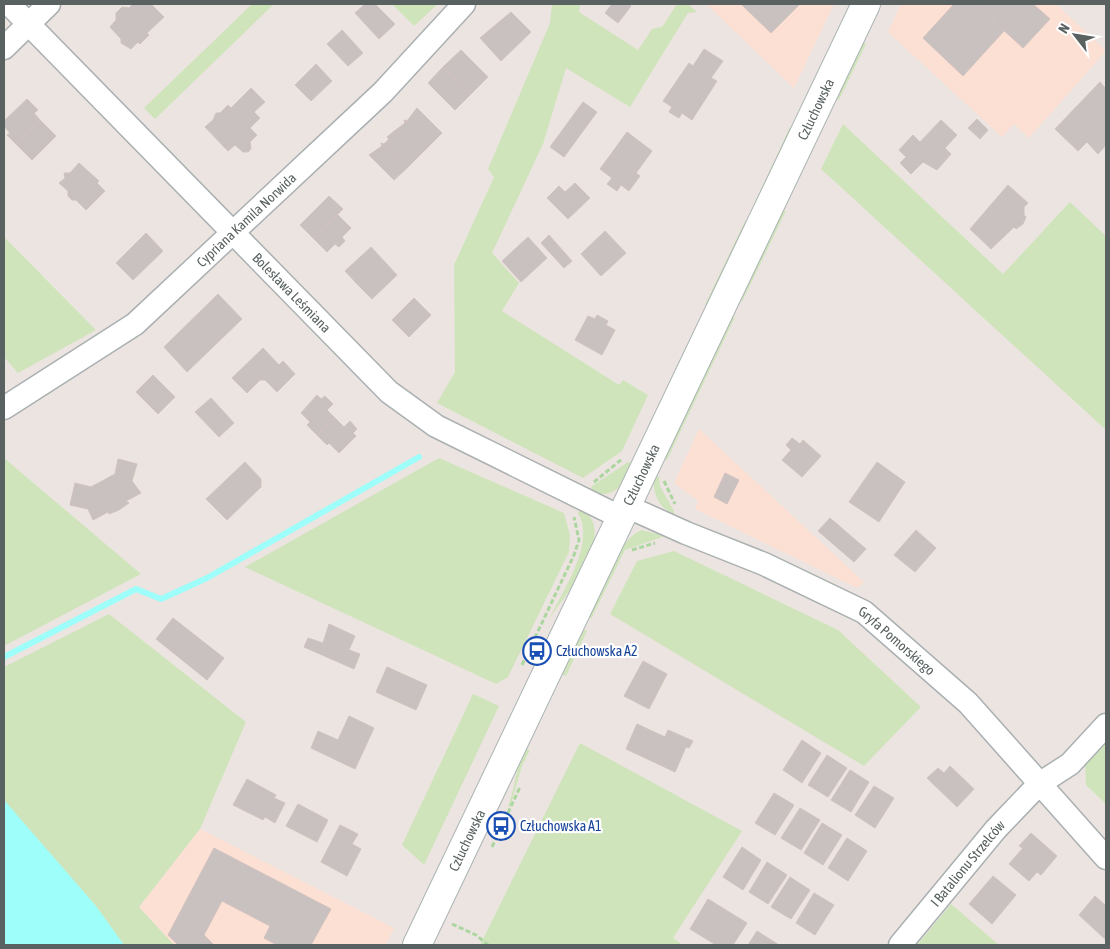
<svg xmlns="http://www.w3.org/2000/svg" width="1110" height="949" font-family="'Asap Condensed',sans-serif">
<style>
.commercial{fill:#fde0d4}
.green{fill:#d0e4bc}
.water{fill:#9efefa}
.lines{fill:none;stroke-linecap:round;stroke-linejoin:round}
.stream{stroke:#9efefa;stroke-width:6}
.building{fill:#c9c1c0;stroke:#d1c2bf}
.minor-casing{stroke:#aab0b1;stroke-width:25}
.secondary-casing{stroke:#abb3b4;stroke-width:30}
.path{stroke:#acd6a0;stroke-width:3;stroke-dasharray:5 2.5;stroke-linecap:butt}
.minor{stroke:#fff;stroke-width:22}
.secondary{stroke:#fff;stroke-width:28}
.labels{text-anchor:middle;dominant-baseline:central;stroke-width:4.5;stroke-linejoin:round;paint-order:stroke}
.street-label{font-size:14px;fill:#596161;stroke:#fff}
.transit-label{font-size:14px;fill:#164399;stroke:#fff;text-anchor:start}
</style>
<rect width="100%" height="100%" fill="#ece4e0"/>
<path class="commercial" d="M706 4H834L794 88Z
M901 4H1056L1106 51 1029 138 1014 124 1002 137 888 32Z
M699 429 864 582 857 588 695 509 698 501 674 483Z
M200 829 394 928 386 945H174L139 907Z"/>
<path class="green" d="M252 4H274L155 119 144 108Z
M392 4H438L414 26Z
M552 4H580L579 12 638 50 652 29 662 27 677 4H688L697 12 688 13 630 107 566 68 543 144 492 253 519 283 502 311 619 385 623 380 648 395 622 451 583 478 437 403 455 372 454 265 494 177 488 169 550 23Z
M864 43 866 44 839 100 836 95 860 45Z
M843 124 1003 274 1070 202 1106 236V430L821 169Z
M790 127 792 130 757 203 754 204Z
M784 210 786 211 742 302 740 297 780 211Z
M745 221 747 224 708 305H705Z
M4 237 96 330 18 373 4 357Z
M735 317 667 460 663 459 730 318Z
M4 458 141 574 4 646Z
M439 458 564 513 570 535 569 552 508 677 496 684 245 567Z
M628 462 633 464C622 485 616 500 589 492L592 486Z
M659 476 660 486 674 511V515C658 506 654 496 653 478Z
M580 508C621 531 565 595 549 619 562 592 596 543 578 513Z
M642 530 665 536 625 550 591 619 589 615C601 590 616 540 642 530Z
M674 551 838 630 921 707 864 766 610 614 637 561Z
M109 614 246 722 200 829 139 907 174 945H4V667Z
M584 629 587 631 566 676 563 675 562 672 581 631Z
M473 694 499 706 424 865 402 845Z
M1106 740V804L1086 785 1085 763Z
M580 743 742 831 673 938 683 945H480Z
M525 749 530 750 522 766 510 807 508 806C516 787 515 766 525 749Z
M951 904 999 945H917Z"/>
<path class="water" d="M4 800 96 906 124 945H4Z"/>
<g class="lines">
<path class="stream" d="M4 657 136 589 161 599 207 578 419 457"/>
</g>
<path class="building" d="M133 4H151L164 17 147 33 149 35 140 44 138 42 131 49 121 43V39L110 27 116 20V13L122 7 129 8Z
M365 4H375L395 24 379 39 355 13Z
M612 4H628L631 6 618 23 605 13Z
M741 4H800L771 33Z
M954 4H975L1004 31 963 76 923 38Z
M975 4H1033L1050 19 1023 48Z
M511 12 531 32 501 61 480 38Z
M342 30 363 53 348 66 327 44Z
M704 49 723 61 711 78 717 81 692 120 682 113 679 118 669 112 672 107 663 101 689 63 693 66Z
M461 50 488 77 470 95 443 67Z
M316 64 332 81 311 101 295 85Z
M443 67 470 95 455 110 428 83Z
M1100 82 1106 89V145L1098 154 1087 142 1078 151 1055 129Z
M251 88 265 102 254 112 260 118 250 128 257 135 250 142 251 149 248 152H243L235 145 228 151 205 127 213 120 216 113H220L228 105 231 108Z
M27 99 38 110 34 113 40 120 16 144 7 135 10 133 4 126V121Z
M583 102 597 112 564 157 550 147Z
M417 108 442 133 430 145 404 120 407 121Z
M977 119 988 130 980 139 968 128Z
M40 120 56 136 32 160 16 144Z
M404 120 430 145 418 157 393 132 405 123Z
M941 120 957 135 945 148 951 154 937 170 923 162 911 174 900 163 906 157 899 150 913 135 920 142Z
M393 132 418 157 406 169 381 143 384 144 389 139 387 137Z
M627 132 652 151 636 173 611 154Z
M381 143 406 169 394 180 369 155 382 146Z
M611 154 640 176 629 191 621 185 617 191 607 184 612 178 600 169Z
M79 163 99 181 97 183 105 191 86 210 76 200H72L68 196V191L59 183 65 178 64 173H70Z
M575 183 590 198 568 219 547 198 559 186 565 192Z
M1008 185 1028 203 1024 207V215L1026 217 1023 224 1016 229 1014 227 991 249 970 229Z
M329 196 343 209 313 238 300 225Z
M337 214 351 228 342 237 345 241 339 247 335 244 327 252 313 238Z
M605 231 626 253 601 276 581 254Z
M146 233 163 251 133 280 116 263Z
M549 235 572 261 564 268 541 243Z
M528 237 547 258 521 282 502 261Z
M371 247 384 261 359 286 345 271Z
M384 261 397 275 372 299 359 286Z
M218 294 242 319 187 372 164 347Z
M414 298 431 315 409 337 392 320Z
M597 315 608 321 606 325 615 330 602 355 575 340 588 316 595 319Z
M263 348 279 365 283 361 295 374 277 392 265 380H260L247 393 232 378Z
M153 375 175 397 158 414 136 392Z
M317 395 321 399 325 396 333 404 327 410 335 418 317 435 307 425 310 422 301 413Z
M211 398 234 423 219 437 195 412Z
M335 418 344 427 350 421 357 429 353 433 356 436 339 453 329 443 327 445 317 435Z
M792 438 800 444 803 440 821 456 802 477 782 460 791 450 786 445Z
M118 459 137 464 132 481 141 493 126 501 129 503 119 510 109 514 108 512 93 520 88 509 70 505 75 483 91 487 115 474Z
M245 462 261 479V487L227 520 206 499Z
M877 462 905 482 879 522 849 502Z
M725 473 739 480 727 504 714 497Z
M830 518 866 549 854 562 818 531Z
M916 530 936 548 915 572 894 555Z
M173 618 224 658 207 680 156 639Z
M329 624 355 636 349 650 360 654 354 669 304 647 308 638 323 643Z
M643 661 667 674 649 709 624 696Z
M387 667 427 685 416 710 376 692Z
M349 716 374 728 355 769 311 748 318 731 338 740Z
M637 724 665 737 668 730 693 741 689 748 686 747 675 772 626 749Z
M802 740 821 753 802 783 783 770Z
M827 755 847 768 828 797 808 785Z
M950 766 974 789 957 807 927 778 938 768 944 773Z
M850 770 869 782 851 812 831 800Z
M247 779 276 795 274 798 285 803 275 823 265 817 263 820 233 805Z
M874 786 894 798 875 828 855 815Z
M774 793 794 805 775 835 755 823Z
M298 804 328 820 317 842 286 826Z
M800 808 820 820 801 850 781 838Z
M822 823 842 835 823 865 804 853Z
M340 825 358 834 352 844 361 849 347 876 321 862Z
M1031 833 1057 856 1041 875 1037 872 1029 881 1009 864 1023 848 1019 846Z
M847 838 867 851 848 881 828 868Z
M742 847 761 860 743 890 723 877Z
M214 848 331 909 311 945H277L264 938 270 926 222 901 204 935 214 945H178L168 935Z
M767 862 787 875 768 904 749 892Z
M993 876 1016 895 992 924 969 904Z
M790 877 810 890 791 919 771 907Z
M814 893 834 905 815 935 796 923Z
M1095 896 1106 906V940L1079 915Z
M708 899 747 923 733 945H716L690 929Z
M757 931 779 945H748Z"/>
<g class="lines">
<defs>
<g id="minor">
<path id="s1" d="M9 4 389 392 436 426 620 517"/>
<path d="M4 48 49 4"/>
<path id="s2" d="M4 408 135 324 383 92 464 4"/>
<path id="s3" d="M626 506 686 533 764 564 864 612 968 703 1106 858"/>
<path id="s4" d="M900 945 996 829 1039 784 1070 764 1106 725"/>
</g>
<g id="secondary">
<path id="s5" d="M417 945 866 4"/>
</g>
</defs>
<use href="#minor" class="minor-casing"/>
<use href="#secondary" class="secondary-casing"/>
<path class="path" d="M664 481 675 504
M594 482 622 459
M632 550 655 543
M522 665 574 555 579 540 574 517
M492 847 520 787
M452 924 476 935 488 945"/>
<use href="#minor" class="minor"/>
<use href="#secondary" class="secondary"/>
</g>
<defs>
<symbol id="bus-ring" viewBox="-11 -11 22 22"><circle r="9.5" fill="#fff" stroke="#1a4fb4" stroke-width="1.5"/><path d="M-5-6H5V4H4V6H2V4H-2V6H-4V4H-5ZM-3.5-4V0h7V-4ZM-3.5 1.2v1.5H-2V1.2ZM2 1.2v1.5H3.5V1.2Z" fill="#1a4fb4"/></symbol>
</defs>
<g fill-rule="evenodd">
<use href="#bus-ring" x="521" y="635" width="32" height="32"/>
<use href="#bus-ring" x="485" y="810" width="32" height="32"/>
</g>
<g class="labels">
<g class="street-label">
<text stroke="none"><textPath href="#s5" startOffset="926">Człuchowska</textPath></text>
<text stroke="none"><textPath href="#s2" startOffset="308">Cypriana Kamila Norwida</textPath></text>
<text stroke="none"><textPath href="#s1" startOffset="404">Bolesława Leśmiana</textPath></text>
<text stroke="none"><textPath href="#s5" startOffset="521">Człuchowska</textPath></text>
<text stroke="none"><textPath href="#s3" startOffset="304">Gryfa Pomorskiego</textPath></text>
<text stroke="none"><textPath href="#s5" startOffset="116">Człuchowska</textPath></text>
<text stroke="none"><textPath href="#s4" startOffset="106">I Batalionu Strzelców</textPath></text>
</g>
<g class="transit-label">
<text x="556" y="651">Człuchowska A2</text>
<text x="520" y="826">Człuchowska A1</text>
</g>
</g>
<rect width="1110" height="949" fill="none" stroke="#596161" stroke-width="10"/>
<g transform="translate(1075 35) rotate(301)" stroke="#ffffff" stroke-width="4" paint-order="stroke">
<path d="M0-4L9 19L0 12L-9 19Z" fill="#596161"/>
<text y="-8" font-size="14" font-weight="bold" text-anchor="middle" fill="#596161">N</text>
</g>
</svg>
